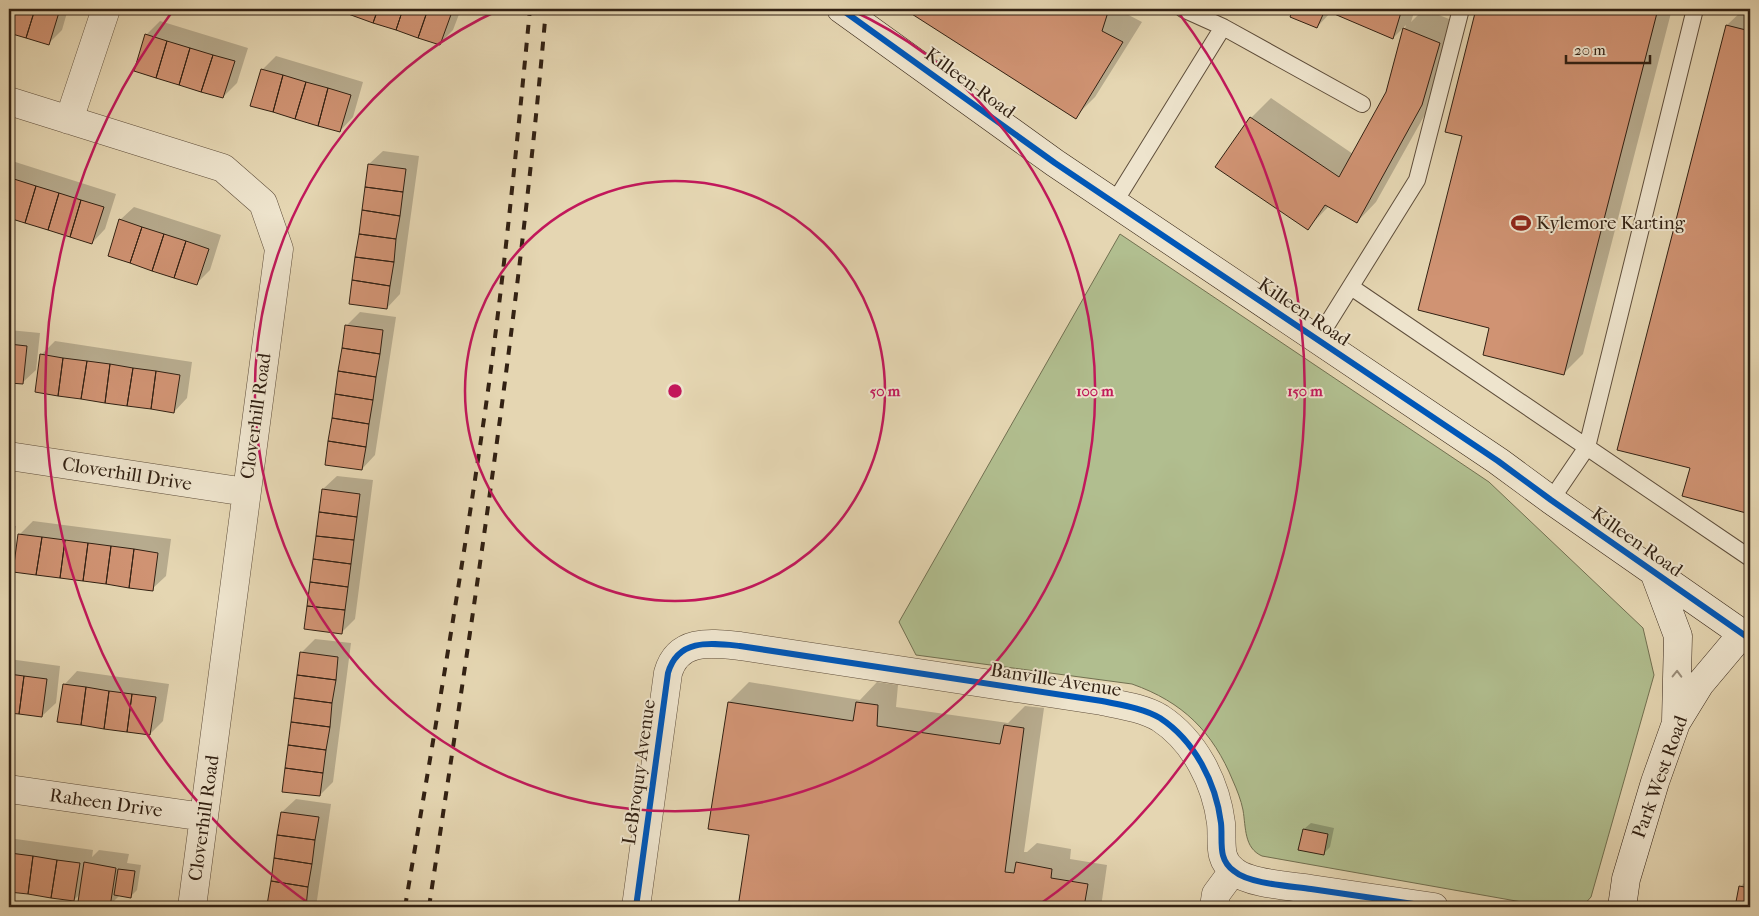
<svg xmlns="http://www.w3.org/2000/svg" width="1759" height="916" font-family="'IM FELL French Canon',serif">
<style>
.green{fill:#b1be8f;stroke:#727051}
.shadow{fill:#0003}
.building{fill:#d09373;stroke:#322113}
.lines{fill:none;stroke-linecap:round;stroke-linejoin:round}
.lane-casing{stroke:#5f4e3b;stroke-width:18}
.street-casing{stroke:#5f4e3b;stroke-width:29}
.secondary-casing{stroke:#322113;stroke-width:29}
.lane{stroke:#eee4cd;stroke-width:16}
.street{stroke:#eee4cd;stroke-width:28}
.secondary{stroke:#eee4cd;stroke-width:28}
.rail{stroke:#322113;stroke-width:4;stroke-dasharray:9 9;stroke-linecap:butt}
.cycleway-casing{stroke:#eee4cd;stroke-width:9}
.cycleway{stroke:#0057b8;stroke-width:6}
.oneway{stroke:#998c79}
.ring{fill:none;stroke:#c2185b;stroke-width:2.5}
.labels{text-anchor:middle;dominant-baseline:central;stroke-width:4;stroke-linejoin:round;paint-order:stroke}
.street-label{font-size:19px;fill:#322113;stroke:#eee4cd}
.poi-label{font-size:19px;fill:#322113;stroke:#eee4cd;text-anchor:start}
.centre{fill:#c2185b;stroke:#eee4cd;stroke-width:2.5}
.ring-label{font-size:15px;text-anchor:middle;font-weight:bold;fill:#c2185b;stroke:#eee4cd;stroke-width:4;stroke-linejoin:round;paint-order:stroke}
</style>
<rect width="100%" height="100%" fill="#e5d6b2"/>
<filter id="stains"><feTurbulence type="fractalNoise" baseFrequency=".004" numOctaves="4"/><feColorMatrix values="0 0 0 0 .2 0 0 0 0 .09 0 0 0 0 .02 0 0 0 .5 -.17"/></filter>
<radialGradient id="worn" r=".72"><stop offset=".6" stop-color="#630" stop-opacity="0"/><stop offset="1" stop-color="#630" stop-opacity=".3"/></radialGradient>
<path class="green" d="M1120 234 1489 482 1643 628 1654 675 1591 897 1582 907H1550L1262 856C1244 848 1246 828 1243 810 1241 800 1237 790 1233 781 1213 732 1183 702 1132 684L916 655 899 622Z"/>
<path class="shadow" d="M9 9H68L62 30 48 44 9 31Z
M337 9H461L453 30 439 44Z
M907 9H1122L1121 11 1142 22 1095 97 1075 117Z
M1295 9H1415L1411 22 1424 9 1459 23 1442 84 1376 202 1357 222 1329 206 1307 229 1251 118 1271 98 1353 154 1387 92 1406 25 1393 38 1332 11 1317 27 1292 16Z
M1477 9H1672L1583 354 1563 374 1491 327 1464 135 1446 131Z
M1744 9H1750V512L1684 495 1691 467 1727 25Z
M160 21 248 48 237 83 223 97 146 35Z
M276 56 363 82 353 117 340 131 262 70Z
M383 151 419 156 400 294 387 308 369 164Z
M9 160 116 194 105 229 92 243 9 217Z
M134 207 221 235 210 270 196 284 120 220Z
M360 312 396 317 375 455 362 469 346 326Z
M9 330 40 333 36 370 22 383 9 382Z
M55 341 192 362 187 398 174 412 41 355Z
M337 476 373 480 355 619 342 632 323 489Z
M33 521 171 539 166 576 152 589 15 571 20 534Z
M9 525 16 526 9 564Z
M315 639 351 643 333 782 320 795 302 652Z
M9 659 60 666 56 703 42 716 9 712Z
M77 671 169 684 163 721 150 734 64 685Z
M749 682 860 700 877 682 898 685 896 707 1008 723 1025 706 1044 708 1024 852H1027L1037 843 1071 849 1070 859 1107 865 1101 907H739L750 834 710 828 729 702Z
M296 799 331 804 316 907H268L282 812Z
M1311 823 1334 828 1330 847 1323 854 1304 829Z
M9 838 93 850 92 857 99 850 129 854 127 863 141 865 137 890 131 896 120 895 109 906 81 893 74 900 9 890Z
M1750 877V907H1736L1740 887Z"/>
<path class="building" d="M11 9H35L26 38 9 33Z
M35 9H60L49 45 26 38Z
M333 9H353L351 15Z
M353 9H378L373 23 351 15Z
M378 9H403L396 30 373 23Z
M403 9H428L418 38 396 30Z
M428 9H453L440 45 418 38Z
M904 9H1109L1102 31 1123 42 1076 119Z
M1293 9H1402L1393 39 1325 10 1317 28 1290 17Z
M1476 9H1658L1564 375 1483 355 1489 328 1418 310 1462 136 1445 132Z
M1726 25 1750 31V514L1682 496 1690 468 1617 450Z
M1403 28 1440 43 1422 105 1357 223 1325 205 1308 230 1215 167 1250 117 1339 177 1386 92Z
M145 34 167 41 156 78 134 71Z
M167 41 190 48 179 85 156 78Z
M190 48 213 55 201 92 179 85Z
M213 55 235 61 223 98 201 92Z
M261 69 283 75 273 112 250 106Z
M283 75 306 82 295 119 273 112Z
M306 82 328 88 318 126 295 119Z
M328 88 351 95 340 132 318 126Z
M368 164 406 169 403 192 365 187Z
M9 177 14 179 9 196Z
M14 179 36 186 25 223 9 218V196Z
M36 186 59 193 48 230 25 223Z
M365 187 403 192 400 216 362 210Z
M59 193 81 200 70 237 48 230Z
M81 200 104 207 92 244 70 237Z
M362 210 400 216 396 239 359 234Z
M119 219 142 227 130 263 108 256Z
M142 227 164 234 152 271 130 263Z
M164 234 186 241 174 278 152 271Z
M359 234 396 239 394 262 355 257Z
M186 241 209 249 197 285 174 278Z
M355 257 394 262 390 286 352 280Z
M352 280 390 286 387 309 349 304Z
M345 325 383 330 380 354 342 348Z
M9 344 27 346 23 384 9 383Z
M342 348 380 354 376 377 338 371Z
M40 354 63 358 58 396 35 392Z
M63 358 87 361 81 399 58 396Z
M87 361 110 364 105 403 81 399Z
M110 364 133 368 127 406 105 403Z
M133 368 156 371 151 409 127 406Z
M156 371 180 375 174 413 151 409Z
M338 371 376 377 373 400 335 394Z
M335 394 373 400 369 424 332 418Z
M332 418 369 424 366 447 328 441Z
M328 441 366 447 362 470 325 465Z
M322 489 360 494 357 517 319 512Z
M319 512 357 517 354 540 316 536Z
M18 534 42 537 36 575 13 572Z
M316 536 354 540 351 564 313 559Z
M42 537 65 540 60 578 36 575Z
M65 540 88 543 83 581 60 578Z
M88 543 111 546 106 584 83 581Z
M111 546 134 549 129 588 106 584Z
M134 549 158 553 153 591 129 588Z
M313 559 351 564 348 587 310 582Z
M310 582 348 587 345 610 307 606Z
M307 606 345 610 342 634 304 629Z
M300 652 338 657 336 680 297 675Z
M9 674 24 676 19 714 9 713Z
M297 675 336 680 332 703 294 698Z
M24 676 47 679 42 717 19 714Z
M63 684 86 687 81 725 57 722Z
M86 687 109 691 104 729 81 725Z
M109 691 132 694 127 732 104 729Z
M132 694 156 697 150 735 127 732Z
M294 698 332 703 330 727 291 722Z
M728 702 853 721 856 702 878 705 877 726 1000 744 1004 725 1024 728 1005 872 1014 873 1016 862 1052 869 1051 878 1088 884 1084 907H738L749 835 708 829Z
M291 722 330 727 326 750 288 745Z
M288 745 326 750 323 773 285 768Z
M285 768 323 773 320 796 282 792Z
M281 812 319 817 315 840 277 835Z
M1303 829 1328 834 1324 855 1298 850Z
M277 835 315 840 312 864 274 858Z
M10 853 33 856 28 894 9 892Z
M33 856 57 860 51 898 28 894Z
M274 858 312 864 308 887 271 881Z
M57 860 80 863 74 901 51 898Z
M84 862 116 868 110 907 78 902Z
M118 869 135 871 131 898 114 895Z
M271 881 308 887 306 907 267 905Z
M1739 886 1750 888V907H1735Z
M267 905 285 907H266Z"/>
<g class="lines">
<defs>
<path id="lane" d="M1183 9 1223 27 1362 104
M1114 203 1223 27
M1351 287 1750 558
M1318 339 1417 180 1461 9
M1551 500 1587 447 1695 9"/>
<path id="street" d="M9 101 223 168 263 203 279 249 192 907
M69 120 106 9
M9 456 246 492
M9 789 204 817
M636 907 668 673C678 638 711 643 740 646L1102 701C1121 705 1143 708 1160 718 1195 741 1216 783 1221 823 1223 841 1217 859 1234 871 1249 884 1291 886 1311 889 1352 895 1393 901 1434 907
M1214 907 1216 894 1233 871"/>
<path id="secondary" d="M841 9 1055 163 1498 461 1551 500 1750 639
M1654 572 1678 636 1676 721
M1622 907 1626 879 1655 782 1676 723 1700 684 1742 634"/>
</defs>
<use href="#lane" class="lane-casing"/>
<use href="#street" class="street-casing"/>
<use href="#secondary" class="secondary-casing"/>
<use href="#lane" class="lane"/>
<use href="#street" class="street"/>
<use href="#secondary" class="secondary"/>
<path class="rail" d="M405 907C433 742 461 578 485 412 504 278 517 143 530 9
M429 907C474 608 520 310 546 9"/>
<defs>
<path id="cycleway" d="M841 9 1055 163 1498 461 1551 500 1750 639
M636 907 668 673C678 638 711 643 740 646L1102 701C1121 705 1143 708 1160 718 1195 741 1216 783 1221 823 1223 841 1217 859 1234 871 1249 884 1291 886 1311 889 1352 895 1393 901 1434 907"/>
</defs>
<use href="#cycleway" class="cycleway-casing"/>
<use href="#cycleway" class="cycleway"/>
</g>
<defs><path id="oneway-chevron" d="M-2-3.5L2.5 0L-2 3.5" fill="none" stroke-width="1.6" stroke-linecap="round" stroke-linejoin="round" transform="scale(1.25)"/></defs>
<use class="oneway" href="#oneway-chevron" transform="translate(1677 674) rotate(-89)"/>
<g class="ring">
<circle cx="675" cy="391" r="210"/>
<path d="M849 9A420 420 0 1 1 501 9"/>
<path d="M314 907A630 630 0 0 1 172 12M1178 12A630 630 0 0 1 1036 907"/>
</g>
<defs>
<symbol id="stadium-bare" viewBox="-9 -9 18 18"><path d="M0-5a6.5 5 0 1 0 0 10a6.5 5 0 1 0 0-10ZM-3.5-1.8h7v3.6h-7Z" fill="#8f2418" stroke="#eee4cd" stroke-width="2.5" paint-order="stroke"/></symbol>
</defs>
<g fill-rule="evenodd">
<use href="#stadium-bare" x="1507" y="209" width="28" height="28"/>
</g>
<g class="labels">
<g class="street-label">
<text transform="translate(970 83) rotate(36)">Killeen Road</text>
<text transform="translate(1304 312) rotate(34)">Killeen Road</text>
<text transform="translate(256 416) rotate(-82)">Cloverhill Road</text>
<text transform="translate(127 474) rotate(9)">Cloverhill Drive</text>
<text transform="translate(1637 542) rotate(35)">Killeen Road</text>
<text transform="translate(1056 680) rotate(9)">Banville Avenue</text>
<text transform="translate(639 772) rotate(-82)">LeBroquy Avenue</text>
<text transform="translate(1660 777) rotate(-70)">Park West Road</text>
<text transform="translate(106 803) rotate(8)">Raheen Drive</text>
<text transform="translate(204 818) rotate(-82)">Cloverhill Road</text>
</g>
<g class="poi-label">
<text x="1536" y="223">Kylemore Karting</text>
</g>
</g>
<circle cx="675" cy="391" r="8" class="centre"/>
<g class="ring-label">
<text x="885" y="396">50 m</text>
<text x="1095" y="396">100 m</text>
<text x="1305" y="396">150 m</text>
</g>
<rect width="1759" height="916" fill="none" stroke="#e5d6b2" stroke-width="30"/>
<rect x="10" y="10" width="1739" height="896" fill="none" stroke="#322113" stroke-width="2.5"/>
<rect x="15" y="15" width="1729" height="886" fill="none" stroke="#322113"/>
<path d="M1566 55v8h84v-8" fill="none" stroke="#322113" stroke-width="2.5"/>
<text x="1574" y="55" font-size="15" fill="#322113" stroke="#eee4cd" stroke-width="4" paint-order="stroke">20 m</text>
<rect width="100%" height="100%" filter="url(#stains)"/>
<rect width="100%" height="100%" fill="url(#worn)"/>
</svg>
